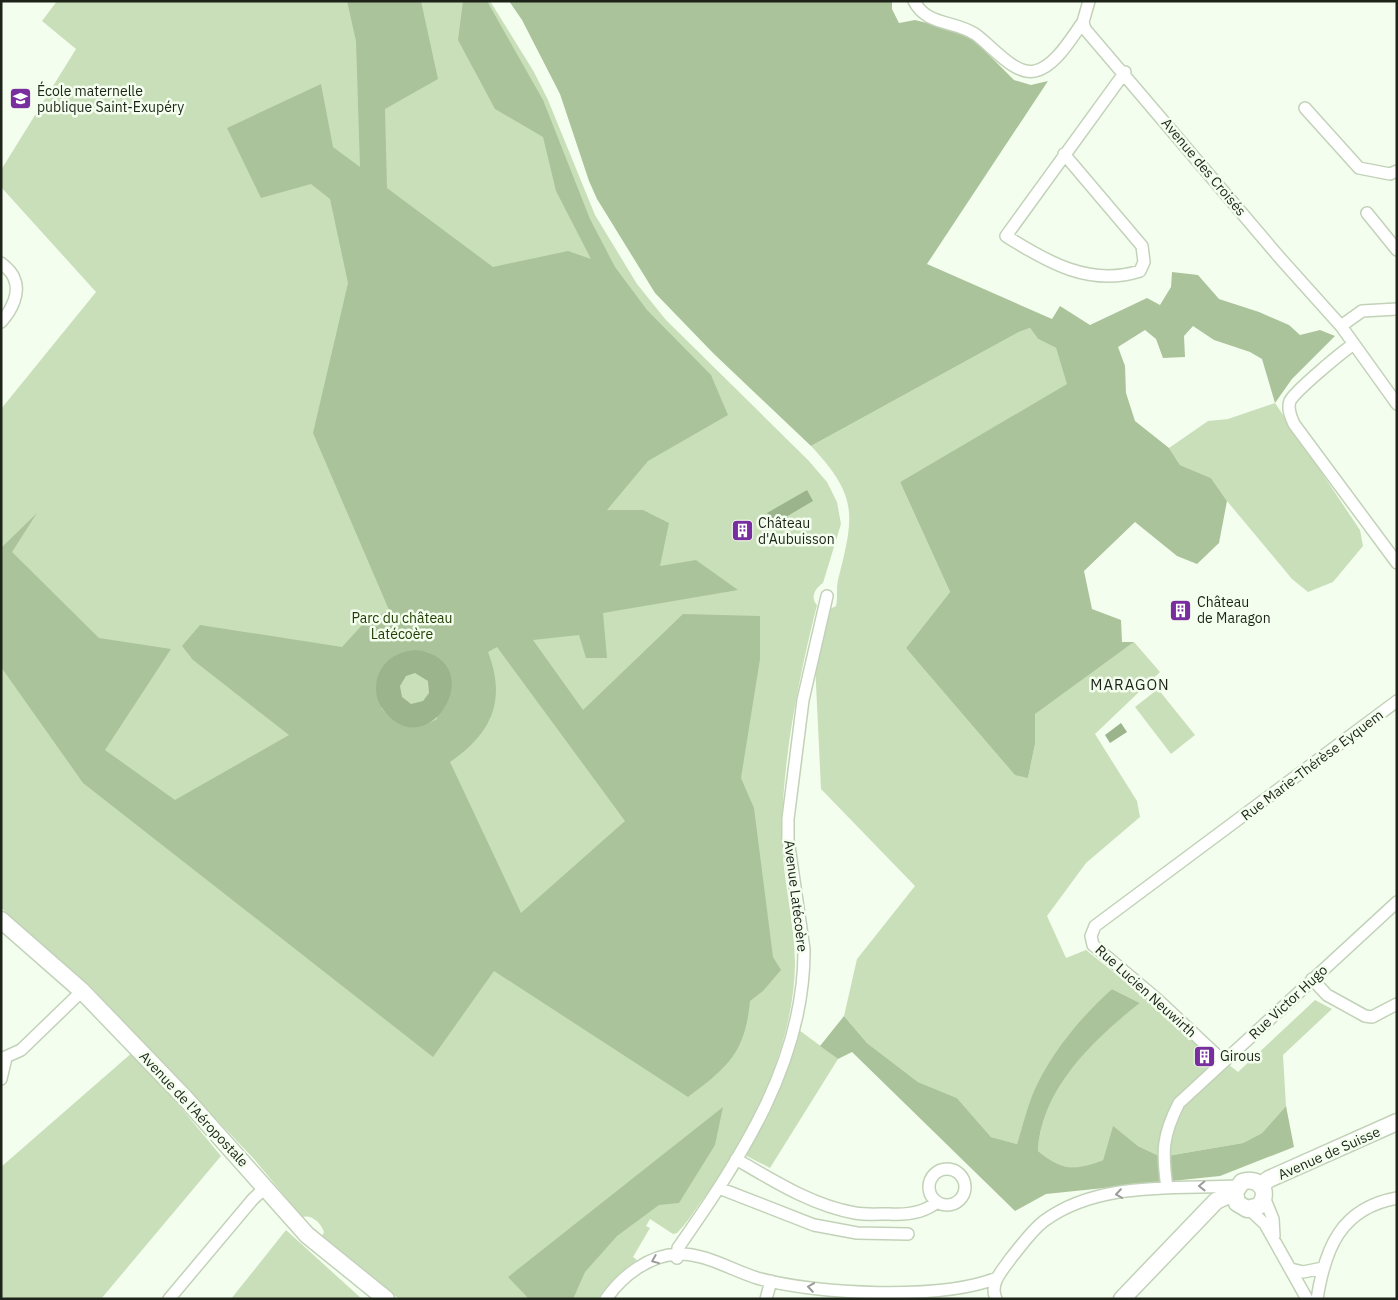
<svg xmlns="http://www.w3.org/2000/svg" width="1398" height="1300" font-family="'IBM Plex Sans',sans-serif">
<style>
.green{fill:#c9dfb9}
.forest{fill:#abc39b;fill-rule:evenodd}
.water{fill:#9cb48c;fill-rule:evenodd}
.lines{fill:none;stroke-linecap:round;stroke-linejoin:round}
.street-casing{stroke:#c2d2b8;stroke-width:14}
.secondary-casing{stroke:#c2d2b8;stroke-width:19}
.street{stroke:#fff;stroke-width:11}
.secondary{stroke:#fff;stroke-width:16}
.oneway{stroke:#999c98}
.labels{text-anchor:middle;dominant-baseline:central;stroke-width:5;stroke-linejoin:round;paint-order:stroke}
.poi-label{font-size:14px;fill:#1d2319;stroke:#f4feee;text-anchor:start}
.street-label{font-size:14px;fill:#1d2319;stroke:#f4feee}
.park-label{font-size:14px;fill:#223e02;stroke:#f4feee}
.neighbourhood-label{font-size:15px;letter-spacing:1px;fill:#1d2319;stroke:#f4feee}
</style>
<rect width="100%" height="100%" fill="#f4feee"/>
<path class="green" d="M57 1H490L534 72 548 100 595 215 637 284 666 320 808 460 827 482 837 502 841 524 823 583C815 588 810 598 817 605 799 677 784 751 782 825 780 872 795 918 795 964 794 1047 749 1138 700 1203 693 1213 686 1224 677 1233L673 1234 650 1219 646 1226 650 1228 633 1257 637 1260C621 1271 609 1282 598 1299H399L321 1238 324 1232C321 1223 312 1214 302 1217L254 1159 89 985 1 908V409L96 292 1 187V170L76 49 42 21Z
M1030 328 1038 339 1056 348 1068 384 900 482 950 592 906 648 1028 778 1035 744 1034 714 1134 642 1160 672 1095 734 1137 801 1140 817 1086 863 1047 916 1066 958 1086 950 1238 1072 1315 1000 1332 1009 1283 1055 1286 1106 1262 1133 1243 1143 1161 1157 1138 1146 1113 1127 1103 1160C1074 1172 1063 1171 1038 1151 1041 1089 1093 1039 1140 1003L1112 989 1033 1095 1017 1144 991 1137 957 1098 918 1082 867 1043 844 1016 857 959 915 886 821 789 815 663 830 609 836 606C838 597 836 589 838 580 854 516 859 497 811 446L1019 332Z
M1275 403 1360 530 1363 546 1333 582 1308 592 1292 579 1227 501 1211 478 1180 465 1169 448 1208 421 1228 419Z
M1158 689 1195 735 1171 754 1135 707Z
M799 1030 838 1059 770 1168 743 1154Z
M134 1051 221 1156 101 1299H1V1167Z
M286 1230 362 1299H231Z"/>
<path class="forest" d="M347 1H421L438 79 385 109 387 188 493 267 568 251 591 259 556 191 543 137 495 109 458 40 463 1H487L543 100 590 219 615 267 647 310 711 375 728 415 648 461 607 510H643L669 523 660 566 696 560 738 590 603 613 607 658H586L579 635 533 640 583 710 683 614 760 616V659L741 778 754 808 773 957 781 970 763 991 750 1001C745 1053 728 1067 688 1097L494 971 433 1057 83 783 1 667V548L37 513 12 552 99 638 171 649 105 750 175 800 289 735 193 660 182 646 200 625 342 647 363 624 389 610 313 433 348 283 330 199 311 184 261 198 227 128 321 84 333 147 360 167 356 41ZM497 647 625 821 521 913 450 762C491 734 507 701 488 652ZM417 650 428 653 437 719C415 731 397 726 381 708Z
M509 1H892V9L899 23 915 20 967 33 1014 80 1031 85 1048 81 927 264 1052 319 1060 306 1090 325 1147 298 1160 305 1171 287 1172 272 1198 275 1219 299 1259 312 1289 325 1300 335 1320 330 1335 336 1292 379 1275 403 1262 359 1250 352 1214 340 1193 326 1184 336 1185 357 1163 358 1156 339 1145 330 1118 347 1125 366 1126 393 1135 421 1169 448 1180 465 1211 478 1227 501 1219 543 1197 564 1177 556 1135 522 1084 571 1092 609 1121 620 1122 642H1134L1035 714V744L1028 778 1015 775 906 648 950 592 900 482 1067 384 1056 348 1038 339 1030 328 1019 332 811 446 713 353 655 293 597 199 589 181 560 94 522 20Z
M1112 989 1140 1003C1094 1039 1041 1089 1038 1151 1063 1171 1074 1171 1103 1160L1113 1126 1138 1146 1161 1157 1243 1143 1262 1133 1286 1106 1294 1147 1220 1176 1046 1194 1015 1211 852 1052 838 1059 820 1046 844 1016 867 1043 918 1082 957 1098 991 1137 1017 1144C1022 1128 1026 1112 1032 1096 1049 1055 1079 1019 1112 989Z
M723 1107 715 1145 679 1203 659 1205 617 1236 585 1272 573 1299H529L508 1277Z"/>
<path class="water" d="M807 490 813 501 774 524 767 513Z
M417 650C492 662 429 766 385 712 376 702 374 689 378 676 384 659 399 651 417 650ZM415 673 428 681 429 693 423 701 411 704 402 697 400 686 406 676Z
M1121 723 1127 732 1110 743 1105 735Z"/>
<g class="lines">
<defs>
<path id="street" d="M914 1C927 26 953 20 975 34 991 45 1015 76 1035 71 1055 67 1072 37 1083 22
M1089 1 1083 22 1085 29 1280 258 1341 326 1397 404
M1305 108 1359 168 1390 174 1397 171
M1064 154 1142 246 1144 262 1140 271C1090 287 1047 262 1006 236L1125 72
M1367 213 1397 250
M1 263C6 267 12 272 14 278 21 293 11 311 1 322
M1341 326 1362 311 1397 309
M1354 344C1343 351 1295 391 1290 401 1287 409 1291 417 1294 424L1397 563
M1312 979 1327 995 1365 1016 1372 1017 1397 1004
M1 1059 21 1050 82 991
M1223 1061 1157 999 1093 945 1091 936 1095 926 1397 701
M1 1079 6 1058
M736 1159C772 1180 813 1206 855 1213 866 1215 878 1214 889 1214 906 1215 924 1213 937 1202
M929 1187a18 18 0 1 1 36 0a18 18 0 1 1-36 0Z
M719 1188 814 1225 857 1233 908 1234
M1167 1188C1162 1152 1162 1136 1179 1103L1397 902
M1264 1197 1273 1219 1274 1236
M1250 1210 1265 1224 1307 1299
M677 1258 678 1248C740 1159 805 1062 804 949L788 839V819L803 700 827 596
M1291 1269 1303 1272 1323 1268
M169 1299 253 1199 266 1187
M606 1299C622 1276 649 1255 678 1254 705 1253 731 1270 757 1278 817 1295 942 1300 997 1278
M766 1299 771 1281
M996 1299C989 1283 1002 1271 1011 1258 1021 1246 1031 1231 1044 1221 1098 1181 1174 1189 1237 1186
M1317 1299C1325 1248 1341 1208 1397 1198"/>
<path id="secondary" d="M1 920 82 991 185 1098 307 1235 386 1299
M1261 1185 1269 1179 1397 1122
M1122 1299 1216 1201 1235 1192 1242 1182C1259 1176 1271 1192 1259 1206L1247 1209 1237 1203 1235 1192"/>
</defs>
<use href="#street" class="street-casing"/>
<use href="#secondary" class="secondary-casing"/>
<use href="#street" class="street"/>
<use href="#secondary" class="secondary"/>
</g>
<defs><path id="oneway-chevron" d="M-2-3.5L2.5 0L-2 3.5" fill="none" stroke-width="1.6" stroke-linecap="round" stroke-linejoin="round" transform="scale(1.25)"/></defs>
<g class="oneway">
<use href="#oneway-chevron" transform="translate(1202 1186) rotate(179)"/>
<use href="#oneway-chevron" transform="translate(1119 1194) rotate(172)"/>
<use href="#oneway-chevron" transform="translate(655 1260) rotate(158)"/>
<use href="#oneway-chevron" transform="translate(811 1287) rotate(-171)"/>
</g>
<defs>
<symbol id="school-square" viewBox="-11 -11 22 22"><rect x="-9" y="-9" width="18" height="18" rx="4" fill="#792e9f" stroke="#f4feee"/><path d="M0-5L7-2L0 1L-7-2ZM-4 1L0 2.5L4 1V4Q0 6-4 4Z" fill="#fff"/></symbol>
<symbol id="building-square" viewBox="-11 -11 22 22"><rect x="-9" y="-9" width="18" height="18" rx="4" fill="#792e9f" stroke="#f4feee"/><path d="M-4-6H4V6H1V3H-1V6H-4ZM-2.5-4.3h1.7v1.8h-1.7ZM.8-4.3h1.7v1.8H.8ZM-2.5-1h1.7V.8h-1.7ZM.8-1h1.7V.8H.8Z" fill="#fff"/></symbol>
</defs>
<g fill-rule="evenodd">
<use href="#school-square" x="8" y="86" width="25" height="25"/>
<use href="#building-square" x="730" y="518" width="25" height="25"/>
<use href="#building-square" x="1168" y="598" width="25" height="25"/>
<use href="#building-square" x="1192" y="1044" width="25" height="25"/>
</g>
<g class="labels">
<g class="poi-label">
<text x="37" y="91">École maternelle<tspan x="37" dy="16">publique Saint-Exupéry</tspan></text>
<text x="758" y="523">Château<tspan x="758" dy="16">d'Aubuisson</tspan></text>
<text x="1197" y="602">Château<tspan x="1197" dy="16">de Maragon</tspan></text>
<text x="1220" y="1056">Girous</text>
</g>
<g class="street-label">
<text transform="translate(1204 167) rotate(50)">Avenue des Croisés</text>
<text transform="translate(1312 765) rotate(-37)">Rue Marie-Thérèse Eyquem</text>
<text transform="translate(796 896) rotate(83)">Avenue Latécoère</text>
<text transform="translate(1146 991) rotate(42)">Rue Lucien Neuwirth</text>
<text transform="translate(1288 1002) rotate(-43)">Rue Victor Hugo</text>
<text transform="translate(194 1109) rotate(47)">Avenue de l'Aéropostale</text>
<text transform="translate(1329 1153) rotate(-24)">Avenue de Suisse</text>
</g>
<g class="park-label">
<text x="402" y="618">Parc du château<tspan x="402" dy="16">Latécoère</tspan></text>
</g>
<g class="neighbourhood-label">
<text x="1130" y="684">MARAGON</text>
</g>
</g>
<rect width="1398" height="1300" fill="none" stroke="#1d2319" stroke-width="5"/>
</svg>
